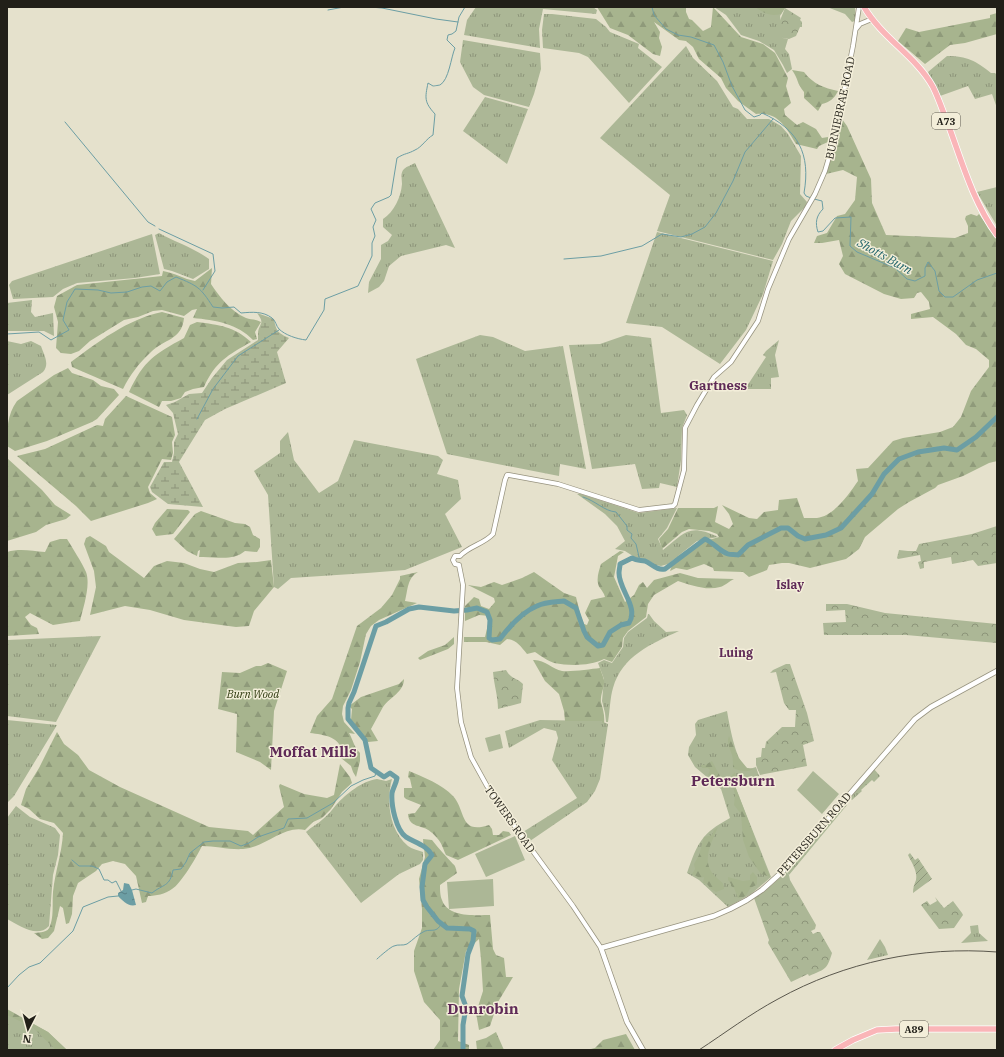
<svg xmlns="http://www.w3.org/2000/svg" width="1004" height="1057" font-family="'IBM Plex Serif',serif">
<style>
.grass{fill:url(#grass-tufts)}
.forest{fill:url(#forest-firs)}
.wetland{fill:url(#wetland-marsh)}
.park{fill:url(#park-crowns)}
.garden{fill:url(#garden-furrows)}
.pitch{fill:#acb796}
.water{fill:url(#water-ripples)}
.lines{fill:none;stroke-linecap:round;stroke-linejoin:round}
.stream{stroke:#6c9ea4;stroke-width:1}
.river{stroke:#6c9ea4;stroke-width:5}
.tertiary-casing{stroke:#97937f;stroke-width:5.5}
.secondary-casing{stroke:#97937f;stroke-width:6}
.primary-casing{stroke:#fff;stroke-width:7}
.tertiary{stroke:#fff;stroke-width:4}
.secondary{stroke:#fff;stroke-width:4.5}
.primary{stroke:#fab5b8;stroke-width:5.5}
.rail{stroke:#5a574c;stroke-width:1}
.labels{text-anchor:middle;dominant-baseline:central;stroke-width:3;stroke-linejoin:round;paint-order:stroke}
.shield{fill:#f3eed9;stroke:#605d52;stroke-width:1}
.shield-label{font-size:10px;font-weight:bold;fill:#211f18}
.street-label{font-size:11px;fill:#211f18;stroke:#f3eed9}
.park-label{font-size:11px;font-style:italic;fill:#2d390d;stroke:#f3eed9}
.water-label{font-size:12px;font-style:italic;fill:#1f636a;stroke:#f3eed9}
.neighbourhood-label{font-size:12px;font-weight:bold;fill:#5f2a57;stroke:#f3eed9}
.quarter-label{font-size:13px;font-weight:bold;fill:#5f2a57;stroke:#f3eed9}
.district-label{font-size:15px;font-weight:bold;fill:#5f2a57;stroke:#f3eed9}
</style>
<defs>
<pattern id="grass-tufts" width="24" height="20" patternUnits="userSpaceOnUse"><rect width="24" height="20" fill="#acb796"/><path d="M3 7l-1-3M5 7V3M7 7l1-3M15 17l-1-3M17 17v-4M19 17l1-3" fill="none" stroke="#8c9479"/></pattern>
<pattern id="forest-firs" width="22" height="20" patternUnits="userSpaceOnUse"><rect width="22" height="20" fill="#a7b48e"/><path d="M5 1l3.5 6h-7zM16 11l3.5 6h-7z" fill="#8f9a7a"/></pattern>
<pattern id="wetland-marsh" width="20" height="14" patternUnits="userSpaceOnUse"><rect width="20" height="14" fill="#acb796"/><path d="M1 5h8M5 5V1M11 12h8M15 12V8" fill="none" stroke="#8c9479"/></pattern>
<pattern id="park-crowns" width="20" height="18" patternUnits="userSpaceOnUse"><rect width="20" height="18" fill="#acb796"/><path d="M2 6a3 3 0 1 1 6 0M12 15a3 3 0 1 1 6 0" fill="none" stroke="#8c9479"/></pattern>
<pattern id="garden-furrows" width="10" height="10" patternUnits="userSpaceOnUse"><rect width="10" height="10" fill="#acb796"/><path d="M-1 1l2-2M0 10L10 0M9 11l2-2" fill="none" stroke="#8c9479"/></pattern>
<pattern id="water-ripples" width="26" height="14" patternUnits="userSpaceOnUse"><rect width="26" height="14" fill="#6c9ea4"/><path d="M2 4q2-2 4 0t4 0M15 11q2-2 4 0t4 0" fill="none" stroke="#588085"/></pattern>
</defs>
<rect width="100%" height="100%" fill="#e5e1cc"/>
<path class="grass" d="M476 7H593L597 10 596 14 543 9 539 29 540 48 464 35 467 20Z
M714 7 785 8 780 16 783 38 788 39 785 49 789 54 792 69 787 73 783 65 774 50 759 41 741 35 726 15Z
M827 7H855V21L852 22 845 14Z
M544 14H552L596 19 606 27 610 32 639 44 638 48 662 67 629 103 588 57 579 53 543 48 542 30Z
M463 40 540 53 541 69 534 94 529 107 484 95 473 87 460 62Z
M686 46 693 58 717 81 733 107 738 109 747 119H769L781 126 788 134 801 156 800 194 807 202 805 207 791 221 782 244 773 260 657 231 670 195 600 138Z
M947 56C967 56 976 61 991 73H995L997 75V108L992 94 975 99 968 86 940 96 928 72Z
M485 97 528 109 507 164 463 131Z
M415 163 455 248 446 245 401 256 389 266 384 281 379 287 368 293 369 282 381 259V245L388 241 392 235 383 227V219C394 212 401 197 402 184 402 179 400 173 404 169 407 166 412 165 415 163Z
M997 187V226L977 192Z
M657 232 773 261 763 294 746 330 720 364 662 327 626 323Z
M159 233C175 242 194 248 209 259V269L193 279 172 271 164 269 155 235Z
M152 234 160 274 135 278 77 283 63 289 53 297 13 299 9 285 12 281Z
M32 300 31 312 35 317 53 313 54 336 44 331H7V303Z
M480 335 493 337 525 351 563 346 586 469 560 464 559 476 447 454 416 359Z
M626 335 651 338 661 413 684 410 687 415 682 428 681 460 677 487 660 483 659 488 642 489 635 464 592 469 569 345 600 344Z
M779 340 775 355 779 377 771 378V389H747V386L766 357 763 355 766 351Z
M7 341 21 344 31 341 41 346C44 355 50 364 43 372L7 395Z
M288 432 294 460 319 493 338 481 354 440 438 456 443 460 437 474 458 480 461 499 445 514 462 547 405 570 367 573 291 578 278 589 274 587 268 495 254 471 280 453V441Z
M577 494H581L639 513 677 508 667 528 658 539 663 550C685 533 688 523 718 537L697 541 668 564 661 566 655 565 651 562 636 558 625 551 615 549 625 541 617 526 605 514Z
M648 614H649L654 621 666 632 679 631C651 644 622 656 613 688 610 698 610 710 608 722H606L605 713 602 701 604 679 598 663 604 660 612 663 623 647 624 638 628 632 647 618Z
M101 636 56 722 7 716V640Z
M727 711C729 722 736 764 747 768 750 769 753 768 756 767L759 776 738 780 735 786 771 877 751 894 728 907 699 880 687 873C698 842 701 834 730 818L721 789 695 767 688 755 689 747 696 735 695 724 698 720Z
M7 720 57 725 14 796 8 802Z
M540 720 601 721 608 724 600 779 595 791 587 802 530 841 523 832 577 798 552 760 558 738 556 731 544 728 509 748 505 731Z
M874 769 880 776 874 782 872 780 861 790 862 791 852 800 850 798Z
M377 779 386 781 392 779C386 801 389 830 408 846 412 849 418 850 423 852V860L420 864 399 874 361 903 306 832C311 827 318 824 323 819 328 815 332 810 336 805 346 794 362 781 377 779Z
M845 803 847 805 789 875 786 872Z
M16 806 30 817 55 828 60 835 58 855 53 875 49 926C37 939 19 925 7 919V818Z
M978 925 979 933 988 941 961 943 971 933 970 926Z
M880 939 885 947 888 955 867 960Z
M7 1010 48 1032 67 1050H7Z"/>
<path class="forest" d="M597 7H686V12L689 19 692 20 703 31 711 27 713 7 741 37 763 44 775 53 788 78 786 86 791 103 784 109 785 115 797 125 803 122 816 129 822 138 828 137V142L819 146 817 149 796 144C785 126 778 112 756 114L738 101 726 88 721 78 699 59 693 47 686 41 679 40 654 22 660 32 659 38 662 47 660 56 653 54 628 35 610 28Z
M755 7H783L785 8 781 14C770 17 764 13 755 7Z
M997 13V34L965 43 950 45 925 64 898 41 906 28 919 32 990 18V15Z
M792 70 804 72C813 84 824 88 838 91 834 99 830 102 822 104L818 111 804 98V92C797 84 798 78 792 70Z
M842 119 847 126 871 179 872 203 886 235 955 238 968 233V226L965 219 966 216 971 214 977 216 979 214 997 240V461L989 463 963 476 938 485 935 488 909 502 898 509 865 537 859 549 846 559 810 568 789 563H782L769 565 767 570 749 577 743 572 714 571 713 568 704 564 687 570 676 568 670 571 674 559 699 541 712 539 719 537 717 534 709 531 689 529 682 532 662 549 659 539 668 529 678 508H714L718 506 715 522 729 529 733 524 729 514 722 505 749 518 757 519 764 512 778 510 779 500 797 498 804 518C808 518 813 518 817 518 834 516 849 494 858 481L856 469 868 468 893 441 903 438 940 432 953 427 961 417 971 391 989 367V360L976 349 966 345 956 334 933 317 911 319V314L930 309 929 302 921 292 917 293 914 298 901 299 884 294 845 274 839 264 843 256 839 240 822 243H814L817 236 827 233 837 216 845 214 855 200 857 177 843 170 826 174Z
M212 268 211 284C219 296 231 312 246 318 251 320 256 319 261 322L255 332 257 339 253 340C238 324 215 320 193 318L197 309 192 310 184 316 162 310 153 311 138 317 124 320 90 341 79 351 71 354 61 353 56 348 58 322 54 307 57 296 77 285 162 276 163 271C175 273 184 279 195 281Z
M162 312 184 318C182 340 164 339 151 352 139 363 130 375 123 389L72 367 71 362C98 342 128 319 162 312Z
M197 322C219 325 234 326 251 342 228 355 215 362 204 387L193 389 185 392 181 398 171 401H162L159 407 129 392C144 360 155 354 184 338L190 325Z
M68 368 72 373 93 380 101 386 114 389 119 395 97 419 92 422 47 441 15 451 7 446C7 429 7 415 17 401L54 375Z
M126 396 172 417 175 435 172 442 173 453 171 460 162 459 148 487 150 493 157 499 148 503 91 521 76 506 17 456 45 449 97 425 103 426 105 419Z
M7 458 42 490 55 505 71 515 66 519 46 525 36 532 7 541Z
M167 509 188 510 190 512 173 534 156 536 152 529 155 523Z
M201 511 235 523 245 524 250 527 253 535 260 539V547L257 552 245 551C232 562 215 556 199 557L200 550 198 551 197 556 187 551 174 539 195 514Z
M90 536 106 546 109 552 144 578 154 566 167 561 184 563 200 569 214 572 238 563 257 562 271 560 274 587 254 611 249 626 236 627 184 620 150 610 125 606 90 615 96 587 94 571 84 544 86 538Z
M60 539H67C73 549 81 561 86 572 91 585 83 608 80 621L72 622 53 625 30 613 25 617 31 625 37 628 39 634 7 636V552C20 548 32 551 45 552L50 542Z
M620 551 624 552 618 556 614 577 625 602 634 595 639 585 643 582 647 588 654 580 680 573 698 578 734 579C729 581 725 586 720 587 706 591 691 585 678 581L654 595 648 604 646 617 628 631 623 638 622 647 612 662 604 659C590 666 570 666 554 663 548 661 541 656 535 652L527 654C521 647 517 640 507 639L500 645 486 642H464V637H485L490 616 479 615 465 621V606L474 597 479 599 481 606 489 609 495 602 494 598 468 585 481 587 494 582 502 585 522 578 534 572 564 593 576 597 581 617 584 624 587 625 589 620 585 613 591 600 605 597C604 593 602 591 600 588 595 581 599 571 601 564Z
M418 572C407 578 408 590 405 601L417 603 379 620 371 626 366 634 360 662 351 690 343 706 342 714 344 722 355 734 349 733C353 740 354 747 360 753V761L356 777 353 772 351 766 341 758C345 737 325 735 310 733L317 716 332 699 357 626 381 608 392 595 400 579V576Z
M454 637V644L448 649 420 660 418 658 428 651 445 645Z
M533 660C544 659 552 669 562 671 571 672 591 669 600 668 601 672 603 676 604 680 605 687 600 694 601 702 603 709 605 716 604 724L601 721H565L564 711 559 694 545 681Z
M268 663 287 671 274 711 271 770 260 762 236 752 237 714 218 709 222 672 240 673 256 666H261Z
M404 679C404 692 390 697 383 707 379 714 375 722 371 729L378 741 368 742 351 720 352 709 349 706 361 697 399 684Z
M57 732 64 744 78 755 89 770 120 787 209 827 248 831 253 835 284 807 279 786 280 784 304 794 327 798 334 795 340 764 350 777 352 783 342 792 331 809 322 818 313 822 305 830C283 825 265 848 243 849 230 850 215 846 202 846 197 856 181 884 172 889 165 894 156 896 148 896L146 902 142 903 136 876 125 864 113 861 102 864 96 871 78 883 73 896 72 914 69 923 66 924 63 908 60 906 54 931 48 938 42 939 34 933C40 932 48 933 50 926 54 916 52 903 53 892 55 872 62 853 63 833L54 823 40 819 29 809 21 805 26 789 39 768Z
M729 736 738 757 747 768 753 769C748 773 739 771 733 768 733 764 733 759 732 755 730 748 726 743 729 736Z
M712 761 721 778V783L714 780 708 775 710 770 708 768H702L701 765H705Z
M409 771C423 777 442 784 453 796 466 810 459 835 489 825L492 829 493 835H499L503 831 509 832 511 835 458 860 446 855C443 849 442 843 437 838 434 834 428 829 424 828 416 825 409 825 408 814L415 813 421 805 406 799 404 797V788H412L410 779 408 777Z
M735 772 736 778 735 786 770 877 761 874 749 857 743 840 741 814 734 805 735 794 732 784V775Z
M718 827C711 844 700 862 716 877 721 882 724 882 724 889L716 892 711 889 707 884 703 883 704 877 700 878 692 874 695 869 694 864 699 855 704 837 712 835 714 830Z
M423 839 432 840C439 849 446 856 453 864 456 866 456 870 457 873L440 885C440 889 440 896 442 900 448 918 476 915 490 915L493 949 496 955 504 958 506 977H513L498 1002 490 1026 479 1030 476 1013 483 991 481 959 479 939 466 951 459 989 458 1041 469 1045V1050H433L440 1040V1020L424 1002 414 971V951L422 928V909L419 879 425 857Z
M753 872 757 877V884C756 886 753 886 751 888 746 893 749 897 738 898L734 888 731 886V884L728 880V877L743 881 750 880V875Z
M7 1009 48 1032 67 1050H56L32 1027 7 1015Z
M496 1032 504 1050H477L476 1041 486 1038Z
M626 1034 635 1050H587L595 1048 603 1040Z"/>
<path class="wetland" d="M257 313 274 319C276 331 278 333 289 338L277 352 286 383 225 409 205 420 179 462 203 507 168 504 152 492 150 487 164 462H172L174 453V442L178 434 173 413 166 405 175 402 189 394 202 393 212 378 227 360 258 340C258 337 258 335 258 332 260 322 265 324 257 313Z"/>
<path class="park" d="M785 8 801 18 800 20 802 22V27H800L796 36 789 39 783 38 777 28Z
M997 526V563L978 566 973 560 952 564 951 557 924 562V568L920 569 918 562 921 561 920 555 898 559 897 558 899 550 908 551H916L919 544 972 534Z
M826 604H847L885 613 997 624V643L906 635H824L823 623 846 622 845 610 826 611Z
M786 664H790L807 713 814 741 803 745 807 766 760 775 756 765V758L761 757 762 748H765L766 742 782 727H795L796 710H789L784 703 776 672 770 673 773 670Z
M506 670C511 679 517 678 523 684L521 703 498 709C498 696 494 685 493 672Z
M786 872 789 875 790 880 816 925 815 929 811 931 813 934 817 932H820L832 953C827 970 825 969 809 976L808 974 791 982 768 943 769 940 754 898 773 884Z
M935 897 944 908 953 901 962 913 963 915 954 928 939 929 921 905 927 901 930 905 937 901Z"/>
<path class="garden" d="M910 853 915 860 918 858 932 879 913 893C913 888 914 885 916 880 918 871 911 862 908 855Z"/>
<path class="pitch" d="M500 734 503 748 489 752 485 738Z
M813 771 839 794 822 814 797 790Z
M515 836 525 860 486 877 475 854Z
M493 879 494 906 449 909 447 882Z"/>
<path class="water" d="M124 883 129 884 132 890 136 905C128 907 123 901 118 896V893L123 890Z"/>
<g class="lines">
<path class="stream" d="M370 7 382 8 436 19 458 22
M652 7 654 15 666 29 678 35 691 37 714 45 723 62 732 86 745 110 754 117 760 115 762 113C798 129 811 154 804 193L806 196 811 198
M328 10 344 7
M65 122 148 222 155 226
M814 199 822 201 823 209C816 216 815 223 818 232L823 231 835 218 851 217 850 246 857 252 895 268 907 279 915 281 925 276V268L928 262 935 271 939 291 945 297H953L977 280 997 273
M159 229 213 254 215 271 203 290
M564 259 601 256 642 246 662 234 681 237 692 234 705 227 716 213 733 181 745 152 773 119
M7 334 39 332 51 340 69 330 63 320 67 302 75 289 98 290 111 293 127 292 142 287 151 286 160 291 167 282 176 277C198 286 200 287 213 307L222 308 234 307 241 313C252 312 263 311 272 318 276 321 276 326 279 329 285 335 297 339 306 340L324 310 325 299 358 286 372 256V243L375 236 373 227 376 220 371 209 375 203 389 197 391 195 397 158C405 153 408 154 415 150 422 147 426 139 433 135L435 114C424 102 425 98 428 83L433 86C434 86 440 85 440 85 449 80 451 57 455 48L447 40 448 35 452 34 456 31 459 17 465 7
M197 419 213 389 238 356 279 330
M583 497C596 501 604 511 616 512L627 526V530L632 534 631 538 636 544 640 561
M72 860 79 866H92L99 869 104 880H108L112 883 116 881 121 891
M132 890 136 889 152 893C163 884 170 887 173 870L181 869 186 862 190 853 204 842 213 841H230L241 846 249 843 258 837 284 828 288 819 307 818 333 803 351 786 363 780 375 776 376 772
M377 959C380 956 392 946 394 946 398 944 403 946 407 944 413 940 418 934 425 931 432 929 437 933 441 924
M7 988 19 975 29 967 40 963 73 931 83 907 108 897 118 896"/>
<path class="river" d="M463 1050V1025L466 1007 462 996 468 954 473 941 474 931 470 929 447 928 438 921 427 907 423 900 422 887 425 864 432 855C426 845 416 843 406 837 396 830 391 805 392 793 393 788 396 784 397 778L390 773 384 777 371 768 365 740 348 719V708L349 703 354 692 376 626 386 622 409 609 419 607 454 611 467 610 477 608 487 612 490 620 489 638 492 640 500 639C509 627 522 612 537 606 545 602 556 602 564 601L576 608 584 631 587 637 598 646 603 645 610 632 621 625 629 623C639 607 619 590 619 573 619 570 620 567 620 564L632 558C637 561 640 560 645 561 652 564 657 571 665 569L705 539C713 542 719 551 728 554 731 555 735 554 738 555L748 545 781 528H788L798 536 805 539 826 535 841 528 872 494 884 474 899 459 918 452 944 448 957 450 976 437 997 417"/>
<defs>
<path id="tertiary" d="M856 29 860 24 872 19
M460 556C469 546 484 544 493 534L505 480 507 475H509L558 484 639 510 673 506 675 504 684 470 685 428 697 405 714 377 731 362 758 321 768 289 789 239 815 194 825 171 835 137 853 46 859 7
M459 565 463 585 457 688 461 722 471 757 487 786 505 813 573 906 601 948
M459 565 455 564 453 560 455 556H460"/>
<path id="secondary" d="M643 1050 627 1022 601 948 714 916 730 909 747 900 762 890 782 872 915 719 931 707 997 671"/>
<path id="primary" d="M864 7C883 39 916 56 933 87 939 99 943 112 948 124 962 162 973 202 997 235
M835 1050 853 1040 877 1030 896 1029H997"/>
</defs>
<use href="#tertiary" class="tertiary-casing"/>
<use href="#secondary" class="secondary-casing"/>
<use href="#primary" class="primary-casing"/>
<use href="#tertiary" class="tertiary"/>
<use href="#secondary" class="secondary"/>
<use href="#primary" class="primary"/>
<path class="rail" d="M699 1050C725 1033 750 1014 778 999 845 962 921 946 997 952"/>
</g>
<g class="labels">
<g class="shield">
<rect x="932" y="113" width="28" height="16" rx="3"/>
<rect x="900" y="1021" width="28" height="16" rx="3"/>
</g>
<g class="shield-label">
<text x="946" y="121">A73</text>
<text x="914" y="1029">A89</text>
</g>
<g class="street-label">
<text transform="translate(840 108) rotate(-78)">BURNIEBRAE ROAD</text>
<text transform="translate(510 819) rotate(55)">TOWERS ROAD</text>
<text transform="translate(814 834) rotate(-49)">PETERSBURN ROAD</text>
</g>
<g class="park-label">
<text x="253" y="694">Burn Wood</text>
</g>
<g class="water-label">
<text transform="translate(885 256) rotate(29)">Shotts Burn</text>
</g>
<g class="neighbourhood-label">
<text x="790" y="584">Islay</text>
<text x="736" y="652">Luing</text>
</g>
<g class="quarter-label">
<text x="718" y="385">Gartness</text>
</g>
<g class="district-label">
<text x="313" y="751">Moffat Mills</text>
<text x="733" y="780">Petersburn</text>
<text x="483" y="1008">Dunrobin</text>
</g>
</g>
<rect width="1004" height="1057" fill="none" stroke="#211f18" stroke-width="16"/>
<g transform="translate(28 1029) rotate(186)" stroke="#f3eed9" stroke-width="3" paint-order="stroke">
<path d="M0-3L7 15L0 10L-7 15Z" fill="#211f18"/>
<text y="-6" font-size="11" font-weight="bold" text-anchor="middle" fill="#211f18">N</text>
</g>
</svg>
